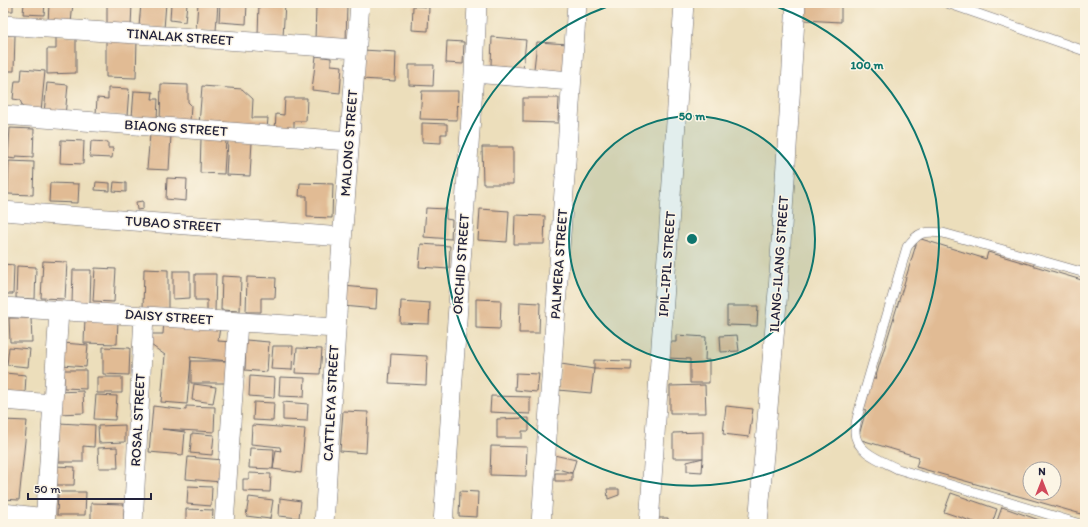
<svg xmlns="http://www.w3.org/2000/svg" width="1088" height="527" font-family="Itim,sans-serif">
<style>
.building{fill:#e1bb94;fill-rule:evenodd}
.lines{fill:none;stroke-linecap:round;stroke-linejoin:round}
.lane-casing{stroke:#696468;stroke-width:10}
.street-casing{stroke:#696468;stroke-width:20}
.lane{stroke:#fff;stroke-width:9}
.street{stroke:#fff;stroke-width:19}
.ring{fill:none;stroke:#0f766e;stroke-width:2}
.labels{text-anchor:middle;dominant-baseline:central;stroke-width:3;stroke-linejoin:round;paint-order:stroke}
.street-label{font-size:14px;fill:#22223b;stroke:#fcf5e5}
.centre{fill:#0f766e;stroke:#fcf5e5;stroke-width:2}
.ring-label{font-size:12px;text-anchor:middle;font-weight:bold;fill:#0f766e;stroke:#fcf5e5;stroke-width:3;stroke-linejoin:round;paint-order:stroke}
</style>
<rect width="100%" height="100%" fill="#fcf5e5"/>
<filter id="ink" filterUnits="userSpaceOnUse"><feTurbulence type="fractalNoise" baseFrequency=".025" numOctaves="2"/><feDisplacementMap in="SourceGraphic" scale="8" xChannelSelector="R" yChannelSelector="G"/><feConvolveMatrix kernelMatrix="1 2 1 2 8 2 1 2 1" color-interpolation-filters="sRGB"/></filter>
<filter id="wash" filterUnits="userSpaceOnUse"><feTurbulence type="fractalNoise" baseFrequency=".012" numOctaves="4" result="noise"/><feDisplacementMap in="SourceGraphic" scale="16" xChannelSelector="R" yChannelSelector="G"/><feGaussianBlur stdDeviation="0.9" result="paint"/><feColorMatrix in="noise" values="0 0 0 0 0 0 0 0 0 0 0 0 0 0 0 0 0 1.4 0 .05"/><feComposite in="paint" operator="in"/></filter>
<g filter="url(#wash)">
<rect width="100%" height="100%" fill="#ecdebb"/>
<g id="blocks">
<path class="building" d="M3 3H13V11H3Z
M24 3H45L44 15 23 14Z
M49 3H73L71 23H48Z
M107 3H132L131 27 107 26Z
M141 3H166L164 29 139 27Z
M171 3 187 4 185 22 170 20Z
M198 3H218L216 31 196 30Z
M220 3H247L246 24 219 22Z
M259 3H285L283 37 258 35Z
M805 3H841V22L803 20Z
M316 5 347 6 346 41 315 40Z
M413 6 429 7 428 31 412 30Z
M3 35H15L14 71H3Z
M56 36H76V73L47 74V49H56Z
M492 37 526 40 523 68 491 65Z
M106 39 137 40 136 78 106 77Z
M447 41 464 42 463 64 446 63Z
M537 42 568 44 566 72 534 69Z
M363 50 396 52 395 81 361 79Z
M316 56 331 58V65L342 66 340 93 312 90Z
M409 65H434L433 86 409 85Z
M22 69 45 71 41 112 24 110 20 100 13 99 15 81H21Z
M47 83 68 85 65 116 44 113Z
M161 84 188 85V102L191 105 190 121 160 120Z
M3 85 7 86 6 98 3 97Z
M202 86 242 89 253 99 252 118H268L267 129 199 125Z
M108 88 129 89 127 116 96 114 97 98 108 99Z
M134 91 153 92 152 99H158L157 119 132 117Z
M422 91H458L457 120 420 119Z
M285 98H307L306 121H294V131L275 130 276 114 284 115Z
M523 98H559L558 123 523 122Z
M422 123 447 124V134H441V143L422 142Z
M10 128 34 129 33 157 16 156V159L8 158Z
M150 134 171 135 169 170 147 169Z
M201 139 226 140 224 174 200 173Z
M61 140 84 141 83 164 60 163Z
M91 141 108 142V148H113L112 158 90 157Z
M228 141 252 142 250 176 226 175Z
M482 147H513V184H483Z
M9 161 34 162 33 195 8 194Z
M167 178 187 179 186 201 166 199Z
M96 182 110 183V191L95 190Z
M114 182 126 183V192L113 191Z
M50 183 79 184 78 203 49 202Z
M300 183 333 184 332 218 307 217V196H299Z
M143 201V209L137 210 136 202Z
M426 208 446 209V219L452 220 451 239 424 237Z
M480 209 509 211 507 242 478 240Z
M515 215 545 216 544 244H514Z
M918 238 986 259 988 252 1085 281V515L916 467 919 457 858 439 866 410 861 407 869 379H875ZM1030 469H1054V493H1030Z
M421 244 450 246 449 269 419 267Z
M43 261 67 262 65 299 41 298Z
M3 264 14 265 13 294H3Z
M17 266 36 267 35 299 16 298Z
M95 268 116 269 114 302 93 301Z
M144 269 168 270V310L143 309Z
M73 270H91L90 304 72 303Z
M173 271H190V298L173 299Z
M195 274H216L215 312H207V300H195Z
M222 276 241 277 240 311 221 310Z
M247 277 276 278 275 298H261V312H246Z
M343 286 377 289 376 309 342 306Z
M476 299 501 300 500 329 476 328Z
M401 301 430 303 429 324 400 323Z
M520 302 540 303 539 333H519Z
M727 306H758L757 326 727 325Z
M9 318H31L32 342H10Z
M85 318 118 319 117 344 84 343Z
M164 321 220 327 218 341 232 342 229 383H191V361L187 404 161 402 165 355 151 345 152 334H163ZM190 357 228 361H191Z
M676 335 706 337 705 360H709V383H690V359L666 358 667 342H676Z
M737 335 739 351 721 352 720 336Z
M246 340 269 342 267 372 245 370Z
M63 343 88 345 86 367 62 365Z
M273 346H293L292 370 271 369Z
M9 347 30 349 28 367 7 365Z
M103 347 130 348 129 375 103 374Z
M297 348 322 349 320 374 295 373Z
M391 354 427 356 426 385 389 383Z
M594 360 632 361 631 370 594 369 591 393 558 390 561 364 594 369Z
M64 370H86V389L64 388Z
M5 373 26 375 25 394 3 393Z
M516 373 539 374 537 392 515 390Z
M250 376 275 378 274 398 249 396Z
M97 377H122V393H97Z
M280 377 305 378 304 397 279 396Z
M194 384 216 387 213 403 192 400Z
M705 385 706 413H670V386Z
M83 391 84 413 57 414 56 392Z
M96 395 117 396 115 420 94 419Z
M491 396 530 397V414L490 412Z
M254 402 274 403 273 421 253 420Z
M283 402 308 404 307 421 283 420Z
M153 406 186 410V406L215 407 214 432 162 429 185 432 183 455 149 452Z
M726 406 753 409 749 437 723 434Z
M343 411 368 412 366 453 340 451Z
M529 418V431H522V438H497V419Z
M3 420 27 421 19 500 3 499Z
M59 423 95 425 94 447 83 446V462H59Z
M125 425V442L99 443 98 426Z
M252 425 305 429 301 473 273 469 276 450 281 451 280 447 251 444Z
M703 432V458H673V433Z
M192 433 214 435 212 455 190 453Z
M491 446 527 447 526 476 490 475Z
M117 447 118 468H99L98 448Z
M250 448 274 449 273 469 249 468Z
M554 455 576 460 572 473 551 467Z
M188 457 223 460 221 482 186 479Z
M703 458 702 472 687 471V462Z
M54 466 75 467 74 485H53Z
M249 473 271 474 270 492 243 491V479H249Z
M555 473H572V481H555Z
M188 486 212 487 211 506 187 504Z
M607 489H619V495L608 499Z
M460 491 478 492 477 517 459 516Z
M58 492H86L85 515H57Z
M951 493 997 509 992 524H980L944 512Z
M249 497 273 500 270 519 246 516Z
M280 498 301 501 299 518 279 516Z
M91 503 124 504V524H91Z
M1002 507 1045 522 1044 524H996Z
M186 509 213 510 212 524H186Z
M659 518H668V524H657Z
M454 521 480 523V524H454Z"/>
</g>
</g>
<g filter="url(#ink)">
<use href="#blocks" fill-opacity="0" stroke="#696468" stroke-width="1"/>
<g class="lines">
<defs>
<path id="lane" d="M947 3 1085 51
M1080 524 898 469C883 461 855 452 855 432 855 424 858 415 860 407L907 247C919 231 924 231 943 233L1085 273"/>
<path id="street" d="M3 25 356 49
M474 73 571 81
M3 115 349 141
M3 211 342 237
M3 307 336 328
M3 400 53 404
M3 513 45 518
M45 524 59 311
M133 524 144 316
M224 524 238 322
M324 524 339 282 360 3
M443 524 474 73 477 3
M541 524 577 3
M649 524 684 3
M758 524 778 291 796 3"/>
</defs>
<use href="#lane" class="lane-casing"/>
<use href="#street" class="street-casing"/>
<use href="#lane" class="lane"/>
<use href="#street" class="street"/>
</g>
</g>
<circle cx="692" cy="239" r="123" fill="#0f766e" fill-opacity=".12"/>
<g class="ring">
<circle cx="692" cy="239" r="123"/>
<path d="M766 3A247 247 0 1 1 618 3"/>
</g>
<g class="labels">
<g class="street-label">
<text transform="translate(180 37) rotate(4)">TINALAK STREET</text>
<text transform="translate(176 128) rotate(4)">BIAONG STREET</text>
<text transform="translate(349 143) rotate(-86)">MALONG STREET</text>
<text transform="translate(173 224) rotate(4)">TUBAO STREET</text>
<text transform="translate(461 264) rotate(-86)">ORCHID STREET</text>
<text transform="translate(559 264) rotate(-86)">PALMERA STREET</text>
<text transform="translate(667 264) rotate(-86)">IPIL-IPIL STREET</text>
<text transform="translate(779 264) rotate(-86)">ILANG-ILANG STREET</text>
<text transform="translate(169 317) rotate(4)">DAISY STREET</text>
<text transform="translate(331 403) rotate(-87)">CATTLEYA STREET</text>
<text transform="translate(138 420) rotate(-87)">ROSAL STREET</text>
</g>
</g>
<circle cx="692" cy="239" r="6" class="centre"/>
<g class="ring-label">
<text x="867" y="69">100 m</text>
<text x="692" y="120">50 m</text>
</g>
<rect width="1088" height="527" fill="none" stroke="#fcf5e5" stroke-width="16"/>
<g transform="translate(1042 481)"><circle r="19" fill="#fcf5e5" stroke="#a5a1a1"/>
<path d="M0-3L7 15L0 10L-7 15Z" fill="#d1495b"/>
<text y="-6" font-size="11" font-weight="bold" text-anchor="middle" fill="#22223b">N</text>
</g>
<path d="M28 493v6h123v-6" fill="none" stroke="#22223b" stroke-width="2"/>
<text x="34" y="493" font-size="12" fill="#22223b" stroke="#fcf5e5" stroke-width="3" paint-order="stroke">50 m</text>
</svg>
